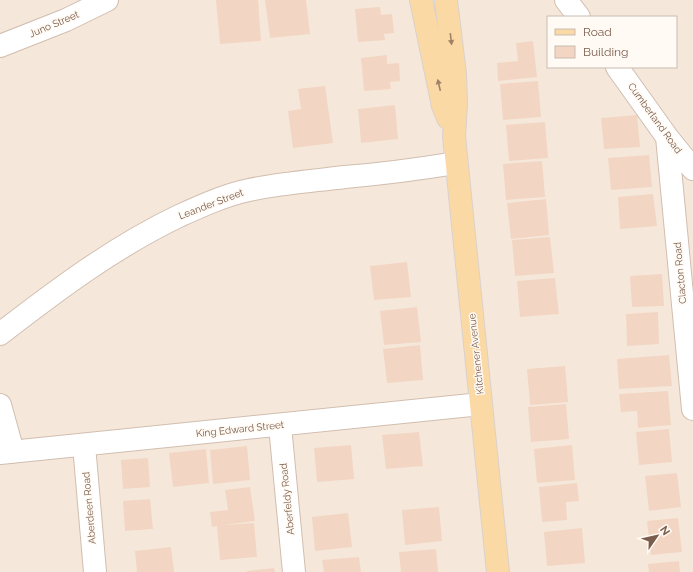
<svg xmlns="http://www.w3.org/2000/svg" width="693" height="572" font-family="Raleway,sans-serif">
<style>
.residential{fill:#f5e8da;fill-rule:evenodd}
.building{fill:#f3d5c3}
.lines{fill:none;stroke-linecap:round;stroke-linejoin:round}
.minor-casing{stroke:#d1beb0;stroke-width:24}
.major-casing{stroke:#dad1cd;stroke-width:24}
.minor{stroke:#fff;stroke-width:22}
.major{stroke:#fbd9a5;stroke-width:22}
.oneway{fill:#a18267}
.labels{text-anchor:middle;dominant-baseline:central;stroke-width:3;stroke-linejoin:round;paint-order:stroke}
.street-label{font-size:10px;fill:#7a5c4d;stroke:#fffaf3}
</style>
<rect width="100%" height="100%" fill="#fdf6ec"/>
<path class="residential" d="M0 0H693V572H0ZM548 17H676V67H548Z"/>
<path class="building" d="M216 0H258L261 41 220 44Z
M265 0H306L310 34 270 38Z
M380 7 381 15 392 14 394 33 384 34 385 40 358 42 355 9Z
M533 41 537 77 498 81 497 63 518 61 516 43Z
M387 55V64L399 63 400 81 390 82 391 89 364 91 361 58Z
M538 81 541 117 503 120 500 84Z
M325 86 333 143 293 148 288 111 301 109 298 89Z
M395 105 398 139 361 143 358 109Z
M637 115 640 147 604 149 601 118Z
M545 122 548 158 509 161 506 125Z
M649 155 652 187 611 190 608 158Z
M542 161 545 197 506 200 503 164Z
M653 194 657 226 620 229 618 197Z
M546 199 549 235 511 239 507 203Z
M550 237 554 273 515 276 512 240Z
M407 262 411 297 374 300 370 266Z
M662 274 664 306 632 307 630 276Z
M555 278 559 314 520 317 517 281Z
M417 307 421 342 384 345 380 311Z
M658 312 659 344 627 346 626 314Z
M420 345 423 380 387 383 383 349Z
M669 355 672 386 619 389 617 359Z
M565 366 568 402 530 405 527 369Z
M668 391 671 425 638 428 637 411 621 412 619 394Z
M566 404 569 439 531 442 528 407Z
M669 429 672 462 639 465 636 432Z
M419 432 423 466 386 469 382 435Z
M351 445 354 479 317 482 314 448Z
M572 445 575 480 537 483 534 449Z
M247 446 250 480 213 484 210 450Z
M206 449 209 483 173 487 169 453Z
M148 458 150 487 123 489 121 460Z
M677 473 681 507 649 511 645 476Z
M577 483 579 501 566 502 567 520 542 522 539 487Z
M250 487 255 521 223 525 254 523 257 557 220 560 217 526 212 527 210 512 228 510 225 490Z
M150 499 153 529 125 531 123 501Z
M439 507 442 541 405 545 402 510Z
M348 513 352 547 315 551 312 517Z
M678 518 682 552 651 555 647 521Z
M582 528 585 563 547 566 544 532Z
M171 547 174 572H137L135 551Z
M436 549 438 572H401L399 552Z
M359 557 361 572H324L322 560Z
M679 561 680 572H649L648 564Z
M274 568 275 572H247V571Z"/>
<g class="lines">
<defs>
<path id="minor" d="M566 0 579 17
M0 46 66 20 107 0
M617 67 667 137 693 169
M667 137 693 409
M0 334C57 290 114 247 179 216 201 206 225 195 249 190 281 183 313 181 345 177 382 174 419 169 456 163
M0 405 13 452
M280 426 294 572
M84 445 95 572
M0 453 481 404"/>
<path id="major" d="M421 0 443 106 448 118
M446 0 455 74 456 104 454 136 498 572"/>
</defs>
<use href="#minor" class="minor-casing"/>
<use href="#major" class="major-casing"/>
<use href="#minor" class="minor"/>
<use href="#major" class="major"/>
</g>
<defs><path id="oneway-solid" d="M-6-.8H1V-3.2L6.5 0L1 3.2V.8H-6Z"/></defs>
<g class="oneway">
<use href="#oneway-solid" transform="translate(451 39) rotate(83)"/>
<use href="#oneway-solid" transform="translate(439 85) rotate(-103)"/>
</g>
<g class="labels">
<g class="street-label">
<text transform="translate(54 24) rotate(-23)">Juno Street</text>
<text transform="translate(655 118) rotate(54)">Cumberland Road</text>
<text transform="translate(211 204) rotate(-21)">Leander Street</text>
<text transform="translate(680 273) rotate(-95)">Clacton Road</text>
<text transform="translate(476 354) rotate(-96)">Kitchener Avenue</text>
<text transform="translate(240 429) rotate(-6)">King Edward Street</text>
<text transform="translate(287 499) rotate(-96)">Aberfeldy Road</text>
<text transform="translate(89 508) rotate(-95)">Aberdeen Road</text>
</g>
</g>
<rect x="547" y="16" width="130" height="52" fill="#fffaf3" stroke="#cabbb1"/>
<rect x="555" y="29" width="20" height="6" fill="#fbd9a5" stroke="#cabbb1"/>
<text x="583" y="36" font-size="12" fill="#7a5c4d">Road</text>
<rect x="555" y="46" width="20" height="12" fill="#f3d5c3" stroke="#cabbb1"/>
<text x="583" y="56" font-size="12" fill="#7a5c4d">Building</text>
<g transform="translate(657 536) rotate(56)" stroke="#fffaf3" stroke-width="3" paint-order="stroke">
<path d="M0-3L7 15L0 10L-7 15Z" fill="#7a5c4d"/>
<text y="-6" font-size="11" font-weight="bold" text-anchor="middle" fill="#7a5c4d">N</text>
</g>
</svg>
